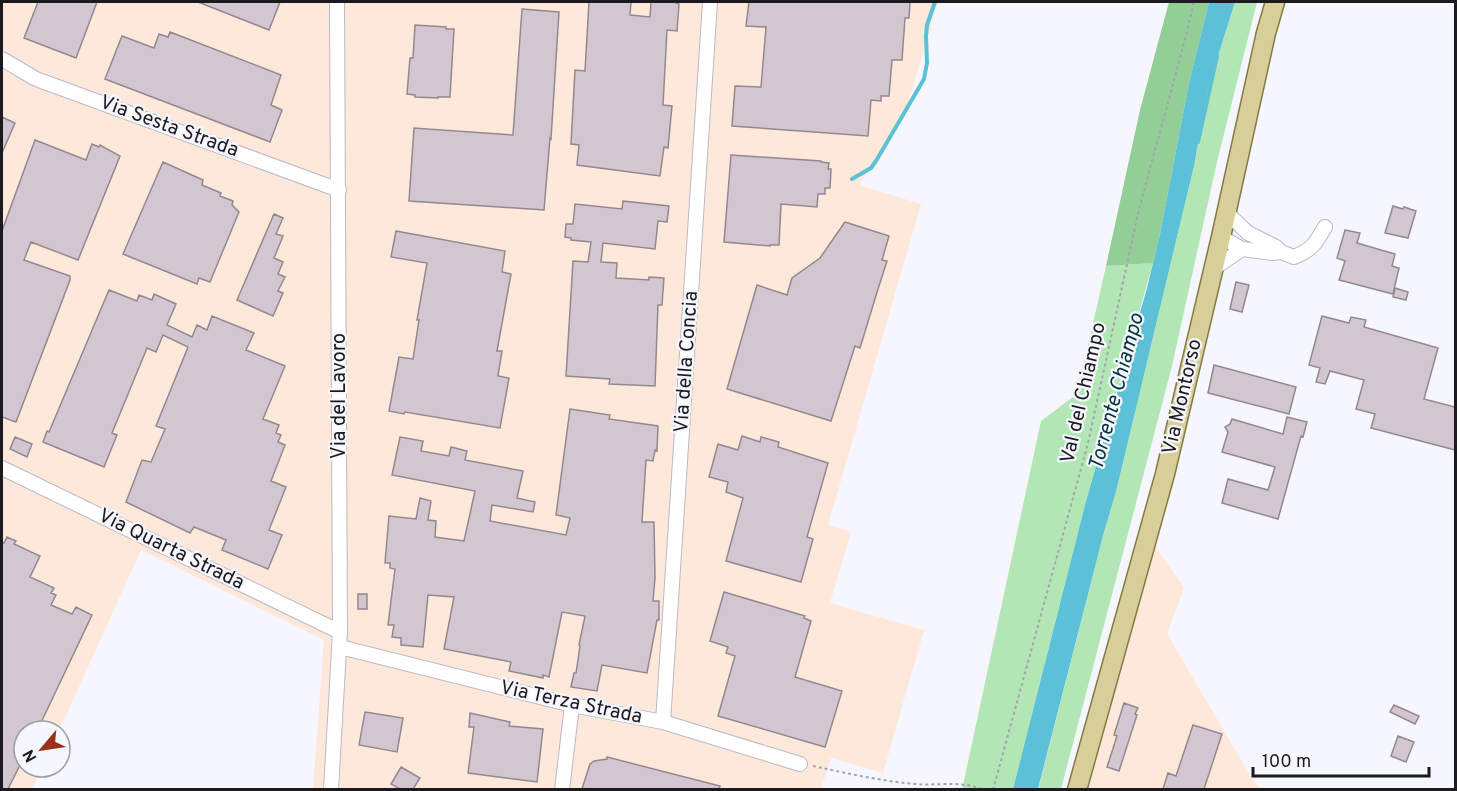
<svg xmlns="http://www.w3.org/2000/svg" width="1457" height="791" font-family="Overpass,sans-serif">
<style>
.industrial{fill:#fee8da}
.green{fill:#b3e6b5}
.forest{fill:#93ce96}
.water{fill:#5cc1d6}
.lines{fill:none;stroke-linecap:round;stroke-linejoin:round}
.stream{stroke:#5cc1d6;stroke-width:4}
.building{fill:#d2c6d0;stroke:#938891;stroke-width:1.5}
.minor-casing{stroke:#bab9c7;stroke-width:16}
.major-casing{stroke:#847a43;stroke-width:21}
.path{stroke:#a5a4ab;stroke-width:2;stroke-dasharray:3 3;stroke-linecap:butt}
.minor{stroke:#fff;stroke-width:14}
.major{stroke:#d7ce9a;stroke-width:18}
.labels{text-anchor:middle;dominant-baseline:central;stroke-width:4.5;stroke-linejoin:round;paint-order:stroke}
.street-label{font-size:20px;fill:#1b1a1f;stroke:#f6f6fe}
.water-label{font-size:21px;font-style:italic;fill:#00333b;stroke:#f6f6fe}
</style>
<rect width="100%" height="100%" fill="#f6f6fe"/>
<path class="industrial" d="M2 2H938L907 107 859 185 921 204 828 525 851 532 830 603 924 630 883 773 831 758 821 789H313L324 640 141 550 59 731H24V767H43L32 789 2 790Z
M1151 540 1184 588 1167 634 1254 782 1262 789 1083 790Z"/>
<path class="green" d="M1235 2H1257L1217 162 1172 366 1061 789 1038 790 1104 532 1116 492 1194 166 1208 88Z
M1153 263 1086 501 1013 789 962 790 1041 421 1077 394 1106 266Z"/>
<path class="forest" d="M1169 2H1209L1189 83 1160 234 1153 263 1106 266 1140 110Z"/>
<path class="water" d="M1209 2H1235L1208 88 1194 166 1116 492 1104 532 1038 789H1013L1086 501 1147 288 1160 234 1189 83Z"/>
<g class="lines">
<path class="stream" d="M1198 142 1217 56
M852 179 871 168 876 161 924 79 927 63 926 36 927 25 935 2"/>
</g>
<path class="building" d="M38 2H97L76 58 24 38Z
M198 2H280L269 30Z
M589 2H631L630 15 650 17 651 2H676V3L679 4 677 31 667 30 663 105 672 106 668 148 664 147 660 176 577 165 579 145 571 144 575 70 585 71Z
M749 2H910L909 18H905L902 60H892L889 96H881V101L871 100 868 136 732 126 735 86 761 87 766 27 746 26Z
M522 9 559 12 551 139 550 138 544 210 409 201 414 128 513 135Z
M415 25 446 27V29H454L450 97H438V98L415 97V95L407 94 410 58H413Z
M170 32 281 75 271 105 282 110 270 142 105 79 122 36 154 48 159 34 168 37Z
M2 117 15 123 2 153Z
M35 140 86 160 92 144 99 147 100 145 120 156 78 260 31 242 24 260 70 276V280L16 422 2 417V231Z
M731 155 821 161V162L829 163 828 169H831L830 188H825V194H818L817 207 781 204 779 245H770V246L724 242Z
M163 162 203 180 202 185 221 193 220 196 233 201 232 205 239 212 210 282 199 278 197 284 123 254Z
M623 201 669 206 667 222 658 221 655 249 603 243 601 262 617 263 616 278 649 280V277L664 278 662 305H658L655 386 609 384 610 379 566 376 573 261 588 262 591 242 571 240V238L565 237 566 224H573L575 204 622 209Z
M1393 206 1403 209 1404 207 1416 211 1408 238 1385 233Z
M274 214 283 218 276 234 283 236 274 258 283 262 278 274 285 277 278 291 283 293 273 316 237 300Z
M845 222 889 236 882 260 887 261 878 289 860 348 855 346 831 421 727 389 757 285 787 295 792 278 820 258Z
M1345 230 1360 233 1357 243 1395 254 1392 266 1399 268 1393 294 1339 280 1345 261 1337 258Z
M396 231 505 251 502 272 511 274 497 351H502L498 376 509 378 500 428 405 412 404 414 389 411 399 357 413 359 419 320H417L427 263 391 257Z
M1236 282 1249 285 1242 312 1230 309Z
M1395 288 1408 292 1406 300 1393 297Z
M109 290 137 301 139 295 152 300 154 294 176 304 167 325 192 337 197 325 207 330 212 316 254 333 246 350 285 366 263 419 279 425 276 433 281 435 278 442 285 445 271 481 286 487 269 530 282 535 268 569 222 550 226 540 194 527 190 533 126 502 142 460 151 462 165 429 156 426 188 347 163 335 156 352 147 348 112 433 117 435 104 467 43 442 47 431 49 432Z
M1322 316 1349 323 1351 317 1366 320 1364 327 1438 348 1424 399 1455 407V450L1371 428 1375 414 1356 409 1364 380 1330 371 1325 384 1316 382 1320 368 1309 365Z
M1214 365 1296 387 1289 414 1208 393Z
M570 409 610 415 609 419 658 426 657 451 655 450 653 461 646 460 642 522H654L655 578 653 601H659V620H657L647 673 602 665 597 691 571 687 574 673H576L580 646 579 645 585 616 562 612 549 677 543 675V678L509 671 511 662 444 649 454 597 428 595 423 647 401 645V638L392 637 394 625H388L395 569 390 568V563H385L389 516 416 519 420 498 431 501 428 520 436 521 435 537 464 541 475 491 392 475 400 437 423 441 421 451 449 456 451 447 467 451 465 460 523 471 517 498 535 502 533 512 492 505 490 521 566 535 570 518 556 515Z
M1287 417 1307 422 1303 437 1301 436 1278 519 1222 503 1228 479 1268 490 1275 467 1222 452 1228 432 1225 427 1230 424 1232 419 1283 434Z
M742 436 760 442 761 437 779 442 778 447 828 463 807 537 813 539 801 582 726 561 743 498 726 492 728 482 709 477 718 444 738 450Z
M15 437 32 444 27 457 10 449Z
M7 537 16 541 14 544 40 556 30 577 54 588 51 593 56 595 51 605 72 614 76 607 92 615 37 731H24V757L8 789H2V542L4 543Z
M724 592 805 616 804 618 811 621 795 677 842 691 825 747 718 716 735 656 726 653 728 647 710 641Z
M358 594H367V609H358Z
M1124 703 1138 708 1135 714 1137 715 1119 771 1107 767 1117 736 1114 735Z
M1394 705 1419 716 1415 724 1390 712Z
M365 712 403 718 397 752 359 745Z
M470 713 510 722 509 726 543 729 537 782 468 773 474 727H469Z
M1193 725 1222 734 1204 789H1163L1168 773 1176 776Z
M1398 736 1414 742 1406 762 1391 756Z
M607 757 720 786 719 789H582L590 764 594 761 607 759Z
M401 767 420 778 413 789H400L391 784Z"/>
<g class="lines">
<defs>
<path id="minor" d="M2 59 36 79 339 190
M1226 212 1248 233 1276 247 1281 252
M1221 237 1242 249 1273 253 1281 252 1294 257C1312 250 1316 243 1325 227
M1213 269 1242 249
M2 468 340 632
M340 647 572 705 663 722 800 764
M663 722 710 2
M331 790 340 632 337 2
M562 790 572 705"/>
<path id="major" d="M1077 790 1165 474 1221 237 1266 33 1275 2"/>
</defs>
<use href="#minor" class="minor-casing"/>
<use href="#major" class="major-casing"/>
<path class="path" d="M813 766C846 773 880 781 915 784 938 786 963 780 984 790
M993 790 1088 443 1139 209 1182 51 1194 2"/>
<use href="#minor" class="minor"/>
<use href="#major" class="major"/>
</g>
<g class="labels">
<g class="street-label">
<text transform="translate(169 127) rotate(20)">Via Sesta Strada</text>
<text transform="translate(687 362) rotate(-86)">Via della Concia</text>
<text transform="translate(1084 393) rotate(-77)">Val del Chiampo</text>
<text transform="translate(340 396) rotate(-90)">Via del Lavoro</text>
<text transform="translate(1183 397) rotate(-77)">Via Montorso</text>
<text transform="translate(171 550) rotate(26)">Via Quarta Strada</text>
<text transform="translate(571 703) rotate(12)">Via Terza Strada</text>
</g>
<g class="water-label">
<text transform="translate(1117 392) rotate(-75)">Torrente Chiampo</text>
</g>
</g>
<rect width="1457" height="791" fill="none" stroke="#1b1a1f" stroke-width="6"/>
<g transform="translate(42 749) rotate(241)"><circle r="28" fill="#f6f6fe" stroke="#9e9ea5" stroke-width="1.5"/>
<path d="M0-4.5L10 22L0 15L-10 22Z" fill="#9b3218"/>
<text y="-9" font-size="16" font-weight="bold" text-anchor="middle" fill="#1b1a1f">N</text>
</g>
<path d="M1253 767v9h176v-9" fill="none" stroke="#1b1a1f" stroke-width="3"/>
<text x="1262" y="767" font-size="18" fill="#1b1a1f" stroke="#f6f6fe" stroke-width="4.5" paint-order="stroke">100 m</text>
</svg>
